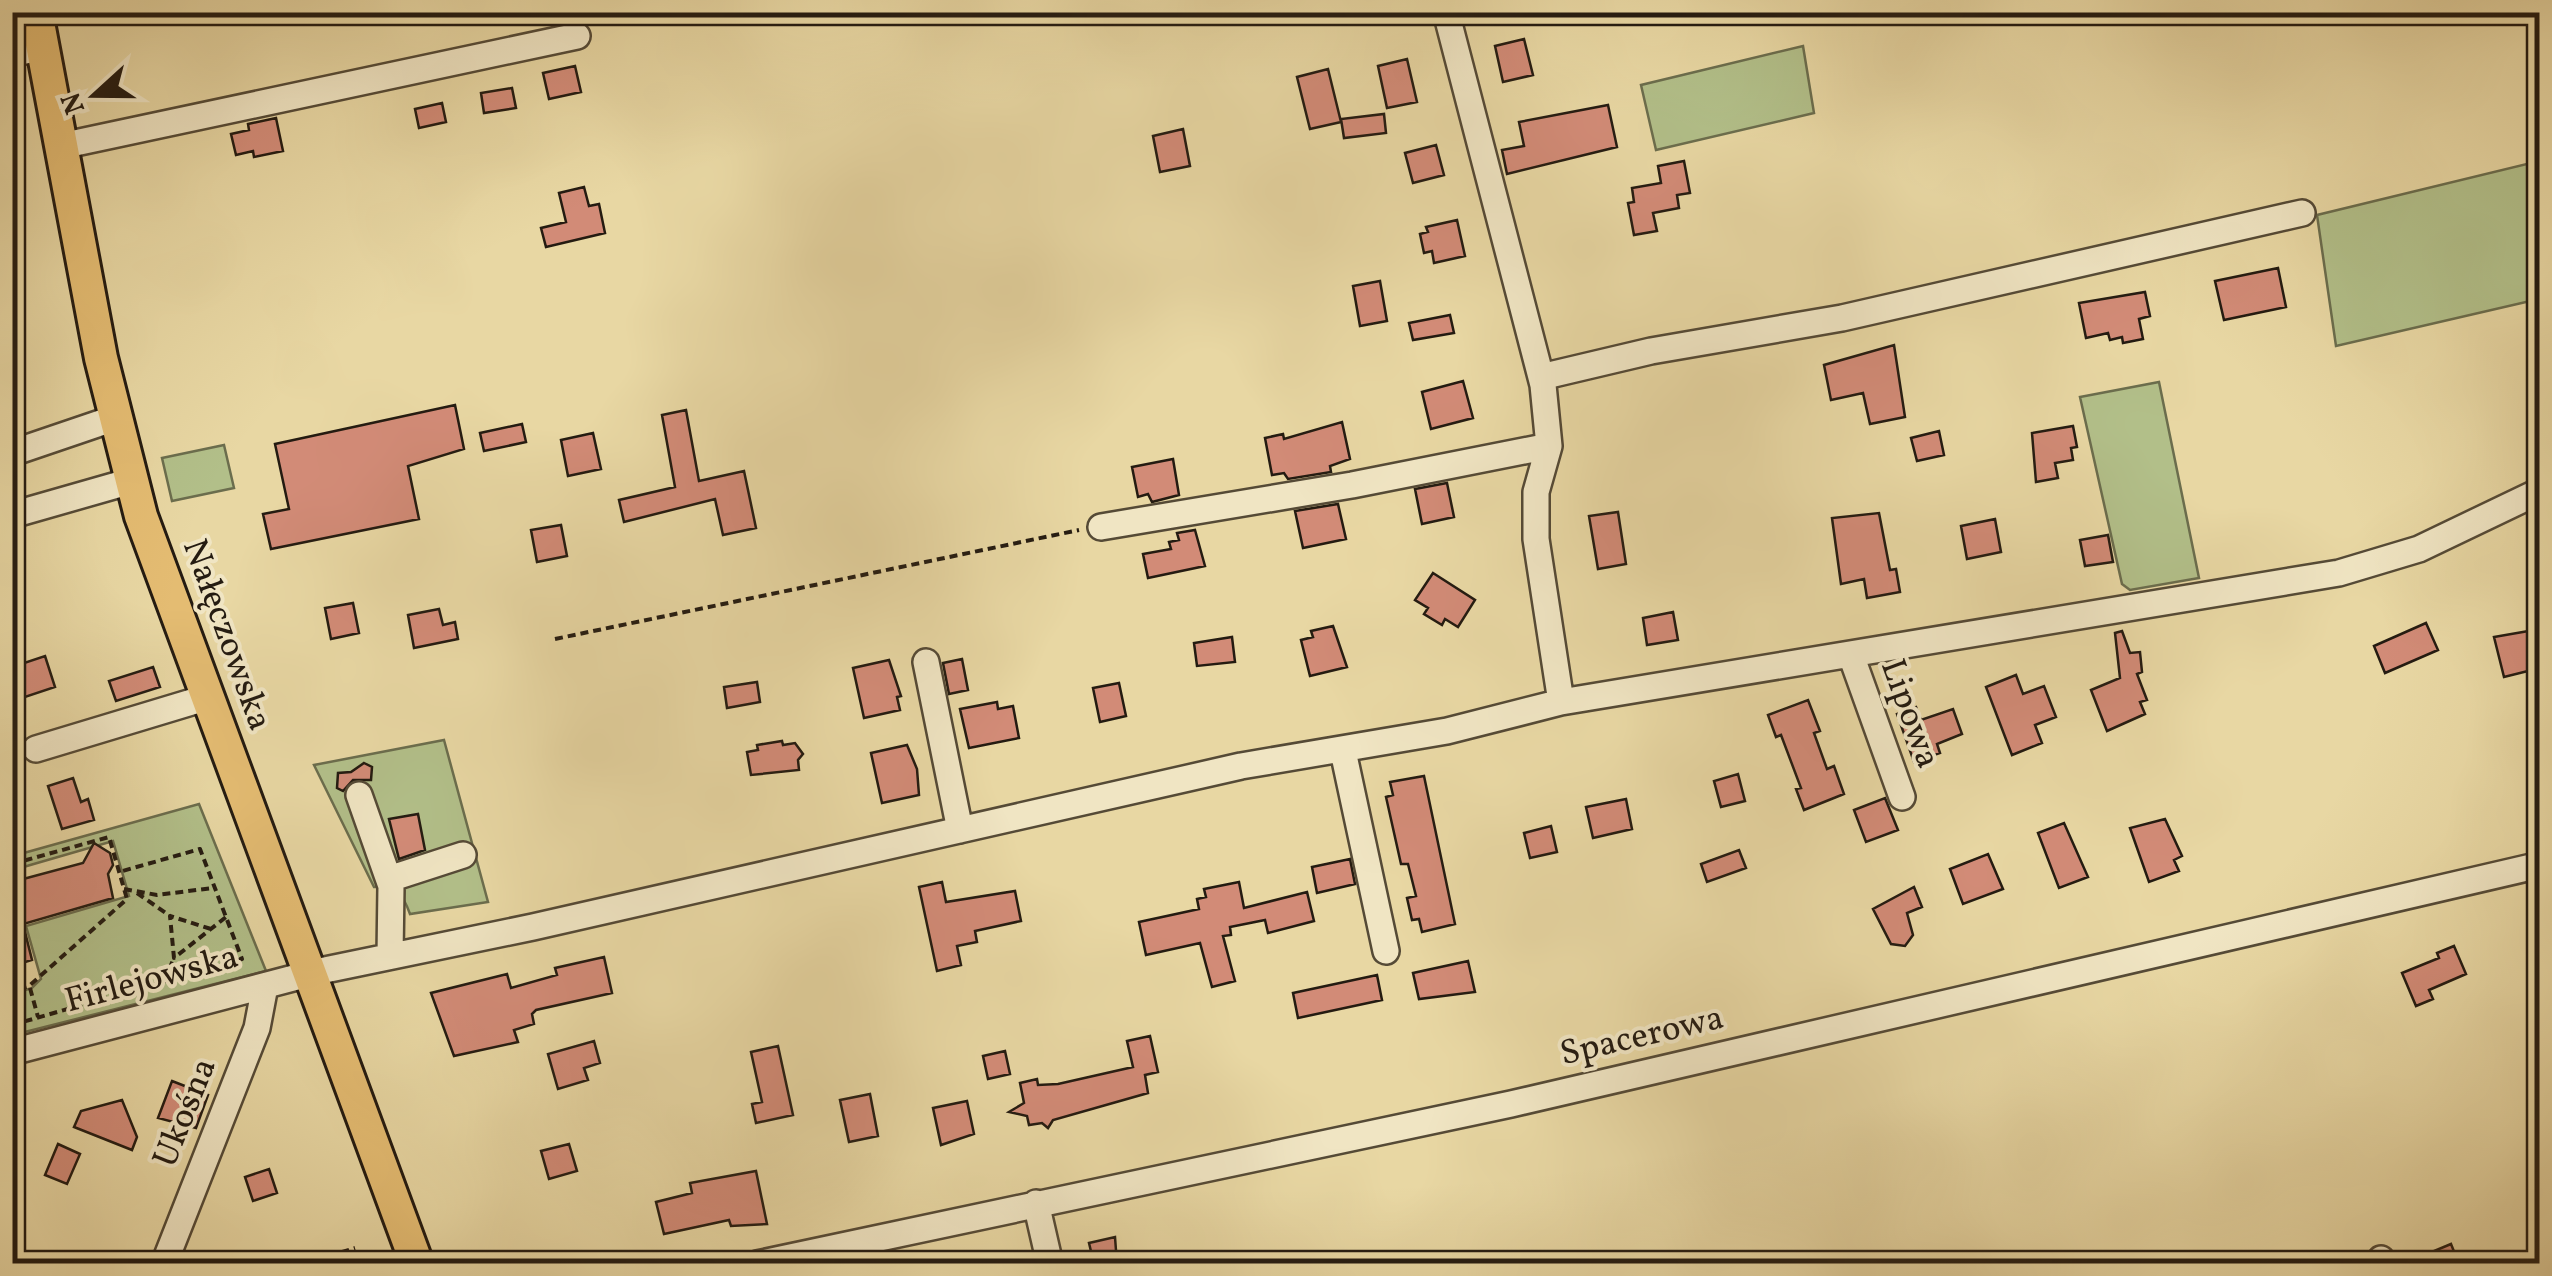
<svg xmlns="http://www.w3.org/2000/svg" width="2552" height="1276" font-family="Vollkorn,serif">
<style>
.green{fill:#b2bf89;stroke:#6b6d4d;stroke-width:2.5}
.building{fill:#d28b77;stroke:#241b11;stroke-width:2.5}
.lines{fill:none;stroke-linecap:round;stroke-linejoin:round}
.minor-casing{stroke:#554a36;stroke-width:30}
.major-casing{stroke:#241b11;stroke-width:38}
.path{stroke:#241b11;stroke-width:4;stroke-dasharray:8 5;stroke-linecap:butt}
.minor{stroke:#f0e5c3;stroke-width:25}
.major{stroke:#e4bc72;stroke-width:32}
.labels{text-anchor:middle;dominant-baseline:central;stroke-width:8;stroke-linejoin:round;paint-order:stroke}
.street-label{font-size:35px;fill:#241b11;stroke:#f0e5c3}
</style>
<rect width="100%" height="100%" fill="#e8d7a3"/>
<filter id="stains"><feTurbulence type="fractalNoise" baseFrequency=".002" numOctaves="4"/><feColorMatrix values="0 0 0 0 .2 0 0 0 0 .09 0 0 0 0 .02 0 0 0 .5 -.17"/></filter>
<radialGradient id="worn" r=".72"><stop offset=".6" stop-color="#630" stop-opacity="0"/><stop offset="1" stop-color="#630" stop-opacity=".3"/></radialGradient>
<path class="green" d="M1803 46 1814 113 1656 150 1641 85Z
M2539 161V299L2336 346 2317 215Z
M2159 382 2199 578 2130 590 2122 584 2080 397Z
M224 445 234 488 172 501 162 458Z
M444 740 488 902 410 914C402 892 397 886 374 887L314 765Z
M199 804 266 971 13 1035V994L32 988 41 979 26 926 129 896 113 841 13 870V856Z"/>
<path class="building" d="M1524 39 1533 75 1503 82 1495 46Z
M1407 59 1417 102 1387 108 1378 66Z
M575 66 581 92 549 99 543 73Z
M1328 69 1341 122 1310 129 1297 77Z
M512 88 516 108 484 113 481 93Z
M442 103 446 122 419 128 415 109Z
M1608 105 1617 147 1507 174 1502 150 1524 146 1519 122Z
M1384 114 1386 133 1344 138 1341 119Z
M276 118 283 151 254 157 253 151 236 155 231 134 249 130 248 124Z
M1183 129 1190 166 1160 172 1153 136Z
M1436 145 1444 175 1413 183 1405 153Z
M1684 161 1690 193 1677 195 1679 208 1653 213 1657 231 1634 235 1628 203 1634 202 1632 188 1661 183 1658 166Z
M584 187 589 206 599 204 605 233 546 247 541 228 566 222 559 193Z
M1457 220 1465 256 1434 263 1432 251 1424 253 1420 234 1428 232 1426 227Z
M2278 268 2286 307 2224 320 2215 281Z
M1380 281 1387 321 1360 326 1353 286Z
M2145 292 2150 316 2139 319 2143 339 2123 343 2122 337 2110 340 2108 333 2086 338 2079 303Z
M1450 315 1454 333 1413 340 1409 323Z
M1894 345 1905 417 1870 424 1863 393 1831 400 1824 365Z
M1463 381 1473 418 1431 429 1422 392Z
M455 405 464 449 408 466 419 519 271 549 263 514 289 509 275 444Z
M686 410 699 481 744 471 756 528 723 535 715 499 624 522 619 500 675 487 662 415Z
M1342 422 1350 459 1330 466 1331 472 1288 479 1284 473 1272 475 1265 438 1283 434 1284 439Z
M522 424 526 442 484 451 480 433Z
M2073 426 2077 447 2071 448 2073 460 2055 463 2058 478 2036 482 2032 433Z
M1939 431 1944 455 1917 461 1911 438Z
M593 433 601 469 568 476 561 440Z
M1173 459 1179 495 1152 502 1148 494 1138 497 1132 467Z
M1447 483 1454 517 1422 524 1415 489Z
M1338 504 1346 539 1303 548 1295 511Z
M1618 512 1626 564 1598 569 1589 516Z
M1879 513 1890 570 1896 569 1900 592 1867 598 1864 579 1841 584 1832 518Z
M1995 519 2001 552 1967 559 1961 526Z
M561 525 567 556 537 562 531 530Z
M1195 530 1205 566 1148 578 1143 554 1171 549 1169 542 1179 540 1177 533Z
M2108 535 2113 562 2085 566 2080 540Z
M1433 573 1475 600 1458 627 1445 619 1442 625 1424 614 1428 608 1415 600Z
M353 603 359 633 331 639 325 608Z
M439 609 443 625 455 622 458 639 414 648 408 615Z
M1673 612 1678 640 1647 645 1643 618Z
M2426 623 2438 650 2385 673 2374 646Z
M1333 626 1347 667 1310 676 1301 640 1313 637 1311 631Z
M2540 629V668L2504 677 2494 637Z
M2122 631 2130 653 2140 652 2142 672 2137 674 2147 700 2140 702 2145 714 2107 731 2091 690 2120 678 2115 633Z
M1232 637 1235 662 1197 666 1194 643Z
M45 656 55 687 25 697 15 666Z
M962 659 968 690 949 694 943 663Z
M889 660 901 696 897 697 900 710 864 718 853 668Z
M153 667 160 687 116 701 109 681Z
M2016 675 2023 694 2044 686 2056 717 2035 725 2042 743 2012 755 1986 687Z
M757 682 760 702 727 708 724 687Z
M1119 683 1126 716 1100 722 1093 688Z
M1808 700 1820 731 1814 733 1827 769 1834 766 1844 794 1804 810 1796 789 1801 788 1781 735 1776 737 1768 715Z
M997 702 998 709 1013 706 1019 738 969 748 960 709Z
M1916 707 1921 720 1953 709 1962 734 1937 744 1940 753 1914 762 1897 714Z
M782 741 783 745 795 743 803 754 798 760 799 770 751 775 747 752 758 750 757 745Z
M907 745 917 769 919 795 882 803 871 753Z
M364 763 372 767 371 780H353L343 791 337 788 338 773 351 772Z
M1738 774 1745 801 1721 807 1714 781Z
M1424 776 1455 924 1422 932 1419 919 1412 920 1407 898 1416 896 1408 864H1401L1386 797 1393 795 1390 782Z
M73 778 81 802 88 799 94 820 62 829 48 786Z
M1885 798 1898 830 1866 842 1854 810Z
M1626 799 1632 829 1593 838 1586 807Z
M418 814 425 850 399 859 389 819Z
M2165 819 2182 856 2174 860 2179 871 2149 882 2130 828Z
M2064 823 2088 877 2059 888 2038 833Z
M1551 826 1557 852 1530 858 1524 833Z
M94 843 110 853 113 865 108 874 113 898 23 924 32 960 12 966V882L83 863Z
M1739 850 1746 868 1707 882 1701 864Z
M1988 854 2003 889 1963 904 1950 869Z
M1350 859 1355 884 1317 893 1312 867Z
M942 882 946 902 1015 891 1021 921 975 931 977 942 957 946 961 965 937 971 919 887Z
M1239 882 1244 908 1307 892 1314 921 1268 933 1265 920 1230 927 1231 935 1223 936 1235 981 1212 987 1200 943 1146 955 1139 922 1199 909 1197 899 1206 897 1204 889Z
M1914 887 1922 907 1907 913 1913 935 1905 946 1891 944 1873 909Z
M2454 946 2466 974 2429 990 2433 999 2416 1006 2402 973 2439 958 2437 953Z
M604 957 612 993 536 1010 532 1014 534 1024 514 1030 518 1042 454 1056 431 993 507 974 511 988 557 975 555 968Z
M1468 961 1475 992 1419 999 1413 973Z
M1377 975 1382 1000 1298 1018 1293 993Z
M1150 1036 1158 1072 1145 1075 1148 1093 1053 1120 1048 1128 1042 1123 1029 1125 1027 1116 1009 1112 1024 1103 1020 1083 1037 1079 1038 1085 1058 1084 1133 1067 1127 1041Z
M594 1041 600 1063 584 1068 588 1080 558 1089 548 1054Z
M778 1046 793 1115 756 1123 752 1104 762 1102 751 1052Z
M1005 1051 1010 1074 988 1079 983 1056Z
M172 1081 208 1095 196 1128 158 1118Z
M870 1094 878 1136 849 1142 840 1100Z
M122 1100 137 1137 132 1150 74 1127 81 1111Z
M967 1101 974 1134 941 1145 933 1108Z
M58 1144 80 1154 67 1184 45 1175Z
M569 1144 577 1171 549 1179 541 1151Z
M269 1169 277 1193 253 1201 245 1177Z
M756 1171 767 1224 731 1226 729 1220 664 1234 656 1202 692 1193 690 1183Z
M1115 1237 1117 1264H1094L1089 1243Z
M2451 1244 2459 1264H2405V1263Z"/>
<g class="lines">
<defs>
<path id="minor" d="M1446 12 1543 385 1549 446 1536 492V539L1561 702
M12 54 42 47
M61 146 577 36
M1541 377 1651 351 1842 318 2302 213
M12 453 115 418
M12 515 131 481
M1101 527 1352 485 1549 446
M1851 655 1902 797
M926 662 960 830
M36 749 205 698
M1343 751 1386 951
M359 795 391 886 390 956
M389 879 463 855
M12 1052 320 971 533 927 1241 766 1447 731 1561 702 2339 573 2419 549 2540 491
M1036 1203 1050 1264
M2381 1259 2383 1264
M164 1264 257 1028 265 986
M757 1264 1511 1104 2540 865"/>
<path id="major" d="M36 12 101 358 141 516 417 1264"/>
</defs>
<use href="#minor" class="minor-casing"/>
<use href="#major" class="major-casing"/>
<path class="path" d="M555 639 1079 530
M12 864 109 837 127 899 29 986 12 991
M124 889 157 895 213 888
M137 893 170 916
M211 929 170 916 174 958 226 917
M164 981 174 958
M30 988 38 1017
M12 1025 242 959 200 849 119 872
M329 1256 355 1248"/>
<use href="#minor" class="minor"/>
<use href="#major" class="major"/>
</g>
<g class="labels">
<g class="street-label">
<text transform="translate(226 635) rotate(70)">Nałęczowska</text>
<text transform="translate(1909 714) rotate(70)">Lipowa</text>
<text transform="translate(152 980) rotate(-15)">Firlejowska</text>
<text transform="translate(1642 1037) rotate(-13)">Spacerowa</text>
<text transform="translate(186 1113) rotate(-68)">Ukośna</text>
</g>
</g>
<rect width="2552" height="1276" fill="none" stroke="#e8d7a3" stroke-width="50"/>
<rect x="15" y="15" width="2522" height="1246" fill="none" stroke="#241b11" stroke-width="5"/>
<rect x="25" y="25" width="2502" height="1226" fill="none" stroke="#241b11" stroke-width="2.5"/>
<g transform="translate(95 95) rotate(249)" stroke="#f0e5c3" stroke-width="8" paint-order="stroke">
<path d="M0-8L18 38L0 25L-18 38Z" fill="#241b11"/>
<text y="-15" font-size="28" font-weight="bold" text-anchor="middle" fill="#241b11">N</text>
</g>
<rect width="100%" height="100%" filter="url(#stains)"/>
<rect width="100%" height="100%" fill="url(#worn)"/>
</svg>
